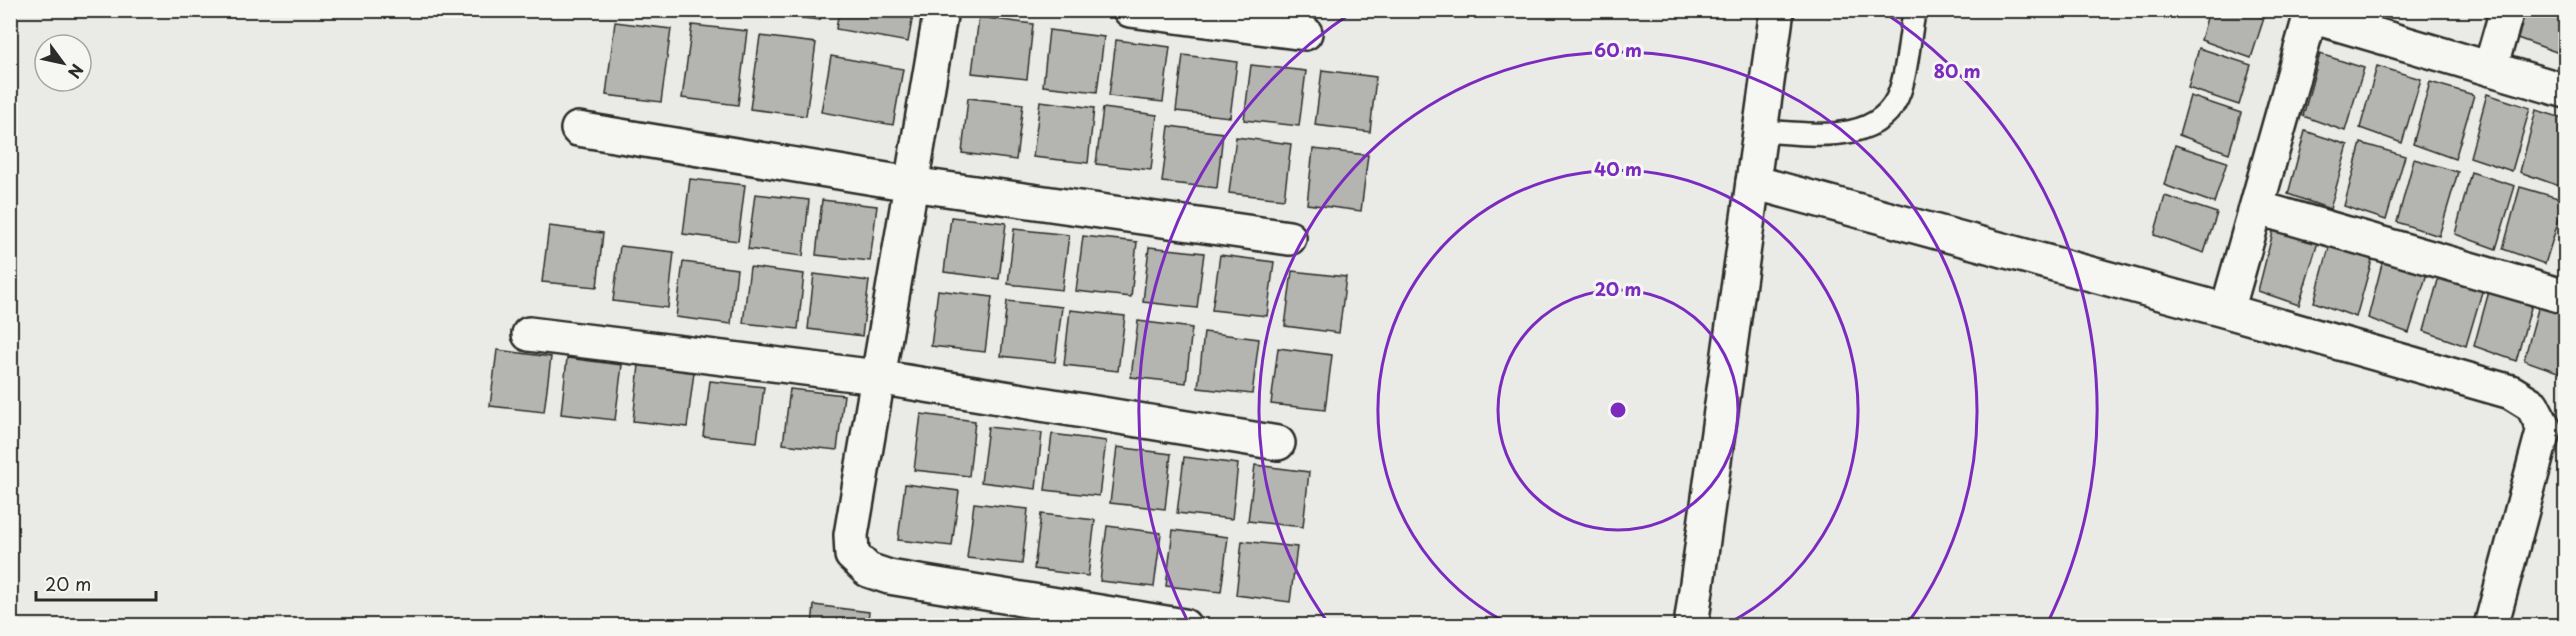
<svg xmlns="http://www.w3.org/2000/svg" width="2576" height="636" font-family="'Playpen Sans',sans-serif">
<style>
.building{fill:#b4b4b1;stroke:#2b2b2b;stroke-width:1.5}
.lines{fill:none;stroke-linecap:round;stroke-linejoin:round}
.service-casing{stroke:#2b2b2b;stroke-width:26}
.minor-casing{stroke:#2b2b2b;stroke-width:38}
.primary-casing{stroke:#2b2b2b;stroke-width:38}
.service{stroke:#f6f6f2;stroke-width:21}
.minor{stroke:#f6f6f2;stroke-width:33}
.primary{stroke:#f6f6f2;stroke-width:33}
.ring{fill:none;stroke:#7b2cbf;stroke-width:3}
.centre{fill:#7b2cbf;stroke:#f6f6f2;stroke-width:3}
.ring-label{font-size:18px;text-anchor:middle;font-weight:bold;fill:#7b2cbf;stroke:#f6f6f2;stroke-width:6;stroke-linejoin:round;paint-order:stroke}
</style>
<rect width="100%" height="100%" fill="#eaeae6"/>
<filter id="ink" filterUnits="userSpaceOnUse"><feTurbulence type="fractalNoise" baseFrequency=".0167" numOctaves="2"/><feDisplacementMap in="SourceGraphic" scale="12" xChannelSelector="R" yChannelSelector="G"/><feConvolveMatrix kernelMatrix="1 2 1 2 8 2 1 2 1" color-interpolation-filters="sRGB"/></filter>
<g filter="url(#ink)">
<path class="building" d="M766 10H822L820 20 766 14Z
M839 10H914L908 42 836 29Z
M2209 10H2243L2264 18 2251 58 2201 40Z
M2516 10 2566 11V32L2559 53 2509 35Z
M979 17 1033 24 1027 79 972 73Z
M615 22 671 29 661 102 606 95Z
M692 25 747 31 738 105 682 98Z
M1049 30 1104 37 1097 92 1043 86Z
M760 36 816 43 806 116 750 109Z
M1116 40 1170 47 1163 102 1109 96Z
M2199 48 2251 65 2239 105 2188 88Z
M2320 54 2364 68 2345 131 2303 116Z
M1183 55 1237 62 1230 117 1176 111Z
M831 56 903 69 893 125 821 112Z
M1251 65 1306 71 1299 126 1244 120Z
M2377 66 2421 79 2402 143 2360 128Z
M1322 70 1376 77 1370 132 1315 125Z
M2430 82 2474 95 2455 159 2413 144Z
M2487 94 2530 108 2512 171 2470 157Z
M2190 96 2241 113 2229 153 2179 135Z
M968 98 1023 104 1016 160 962 153Z
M1040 101 1094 108 1088 163 1033 157Z
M1103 108 1157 115 1151 170 1096 164Z
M2536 110 2566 119V173L2562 187 2520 172Z
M1169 126 1223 133 1217 188 1162 182Z
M2305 131 2348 145 2330 209 2288 194Z
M1236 137 1291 144 1284 199 1229 193Z
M2361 143 2405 156 2386 220 2344 206Z
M2175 145 2227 162 2214 203 2164 185Z
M1313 149 1368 155 1361 211 1307 204Z
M2414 159 2458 172 2439 236 2397 222Z
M2471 172 2515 186 2496 249 2455 234Z
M690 179 745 185 738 241 683 234Z
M2520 187 2565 200 2545 264 2503 249Z
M755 194 809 200 803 256 748 249Z
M2165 196 2217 213 2204 253 2154 235Z
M822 200 877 206 870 261 816 255Z
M951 217 1006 223 999 279 944 272Z
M549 226 603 233 597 287 542 282Z
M2274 228 2318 242 2299 305 2258 291Z
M1014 229 1069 235 1062 290 1008 284Z
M1083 236 1137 242 1131 297 1076 291Z
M2331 240 2374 253 2356 317 2314 302Z
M620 246 674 252 668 308 613 301Z
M1149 247 1204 253 1197 308 1143 302Z
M1220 255 1274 262 1267 316 1212 310Z
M2384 256 2428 270 2409 333 2368 318Z
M683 262 737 269 731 324 676 317Z
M750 267 804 274 798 329 743 323Z
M2441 269 2485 282 2466 346 2424 331Z
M1292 271 1346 277 1339 333 1285 326Z
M814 274 869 281 862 336 808 329Z
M2491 284 2534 297 2516 361 2474 346Z
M938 290 992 297 985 352 931 346Z
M2541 298 2566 306V375L2524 360Z
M1007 301 1062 307 1055 362 1001 356Z
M1070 310 1125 316 1118 371 1064 365Z
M1138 321 1192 328 1186 383 1131 377Z
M1204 332 1259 339 1252 394 1198 388Z
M1278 348 1332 355 1325 410 1271 404Z
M497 350 551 357 544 412 490 406Z
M567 358 622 365 615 420 561 414Z
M639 365 694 372 687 427 633 421Z
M710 381 764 387 757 442 703 436Z
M790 389 844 395 837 450 783 444Z
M921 414 975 421 969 476 914 470Z
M988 427 1042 433 1036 489 981 482Z
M1052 434 1106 441 1099 496 1045 490Z
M1117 447 1171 454 1165 509 1110 503Z
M1184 457 1238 464 1232 519 1177 513Z
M1255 465 1309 472 1303 527 1248 521Z
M905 484 959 491 952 546 898 540Z
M974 503 1028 509 1022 564 967 558Z
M1041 514 1095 520 1088 576 1034 569Z
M1107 526 1161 533 1154 587 1100 581Z
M1173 530 1228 537 1221 592 1166 586Z
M1242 541 1297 547 1290 602 1236 595Z
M814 605 869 612 867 626H812Z
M882 619 937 625 882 626Z"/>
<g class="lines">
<defs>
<path id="service" d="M1760 131C1805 133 1881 148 1900 91 1908 67 1909 39 1914 14L1912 10"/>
<path id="minor" d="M941 10 851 535 852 555 868 570 889 577 1184 626
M1130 10 1305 33
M2311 16 2566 91
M2490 69 2507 10
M578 129 911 184 1289 238
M1753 182 2227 311 2511 392 2532 405 2544 428 2491 626
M2258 208 2566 297
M2227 311 2312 10
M529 334 877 377 1278 443"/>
<path id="primary" d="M1691 626 1777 10"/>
</defs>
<use href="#service" class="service-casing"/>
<use href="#minor" class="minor-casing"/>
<use href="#primary" class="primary-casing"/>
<use href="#service" class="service"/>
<use href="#minor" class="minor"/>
<use href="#primary" class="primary"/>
</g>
</g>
<g class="ring">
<circle cx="1618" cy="410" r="120"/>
<path d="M1511 625A240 240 0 1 1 1725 625"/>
<path d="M1329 624A359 359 0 1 1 1907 624"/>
<path d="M1189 624A479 479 0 0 1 1354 11M1882 11A479 479 0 0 1 2047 624"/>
</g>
<circle cx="1618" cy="410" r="9" class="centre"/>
<g class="ring-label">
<text x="1618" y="57">60 m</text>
<text x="1957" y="78">80 m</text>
<text x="1618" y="176">40 m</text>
<text x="1618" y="296">20 m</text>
</g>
<rect width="2576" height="636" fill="none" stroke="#f6f6f2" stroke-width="36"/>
<rect x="18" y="18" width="2540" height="600" fill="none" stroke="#2b2b2b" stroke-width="2" filter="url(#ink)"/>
<g transform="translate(63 63) rotate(123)"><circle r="28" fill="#f6f6f2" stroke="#a5a5a2" stroke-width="1.5"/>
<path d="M0-4.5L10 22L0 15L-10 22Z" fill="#2b2b2b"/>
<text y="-9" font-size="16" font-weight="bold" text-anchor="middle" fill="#2b2b2b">N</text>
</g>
<path d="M36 591v9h120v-9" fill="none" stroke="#2b2b2b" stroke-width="3"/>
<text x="45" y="591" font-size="18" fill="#2b2b2b" stroke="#f6f6f2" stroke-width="4.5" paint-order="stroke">20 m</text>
</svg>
